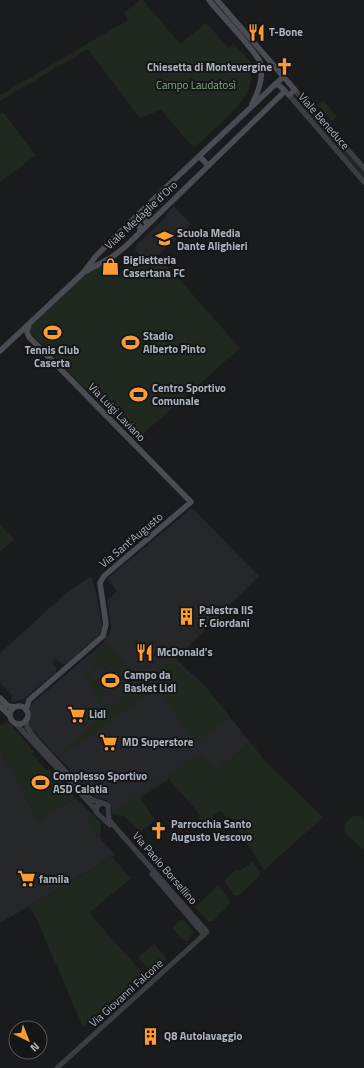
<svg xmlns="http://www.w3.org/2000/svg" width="364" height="1068" font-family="'Titillium Web',sans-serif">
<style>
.built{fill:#26272a}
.green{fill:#202920}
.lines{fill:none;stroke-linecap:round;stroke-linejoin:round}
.tertiary{stroke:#3b3d43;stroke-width:5}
.secondary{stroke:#494d53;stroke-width:5.5}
.labels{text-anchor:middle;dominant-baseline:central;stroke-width:4;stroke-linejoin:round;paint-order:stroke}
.poi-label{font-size:11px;font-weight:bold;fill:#acb4be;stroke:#151618;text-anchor:start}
.park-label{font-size:11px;fill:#85aa82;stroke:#151618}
.street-label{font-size:11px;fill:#acb4be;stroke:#151618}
</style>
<rect width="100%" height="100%" fill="#1a1b1d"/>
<path class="built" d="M174 206 191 224 157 256 169 269 159 278 135 250 137 248 135 246 167 216 165 215Z
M192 508 259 576 176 659 205 686 250 742 217 771 167 777 111 814 112 810 107 800 95 797 29 726 30 705 103 643 110 633 111 627 107 601 112 596 133 616 112 596 117 591 107 579Z
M91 576 95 588 101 620 102 628 100 634 66 664H62L56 659 52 663 56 668V672L22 700 13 702 10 699 13 696 0 683V653L64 595Z
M0 749 38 820 76 798 101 823 100 838 115 855 0 923Z"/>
<path class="green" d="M140 0H143L180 44 206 23 229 48 233 43 251 62C251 71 252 81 249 89 241 108 209 133 194 148L161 110 140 118 88 49 0 101V95L128 20 124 13Z
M295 92 364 171V179L292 96Z
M323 100 337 117 332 121 317 105Z
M3 112 36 155 0 182V114Z
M139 256 159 278 170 269 240 348 136 440 30 332 31 326 83 273 101 262 115 265 114 272 118 277Z
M0 525 14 539 1 551 0 550Z
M107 643 145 683 170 658 183 670 62 756 60 753 132 689 96 651Z
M97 654 127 687V690L122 694 119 690 123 686 108 669 106 671 101 665 95 670 91 666 96 661 95 659 89 665 87 663Z
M87 669 104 689 103 690 107 694 100 700 107 707 101 712 100 710 103 707 93 695 97 692 81 674Z
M108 671 122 685 114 692 101 677Z
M182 671 208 691 229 719 195 743 157 689Z
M7 721 34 752 32 753 46 770 49 769 76 798 38 820 0 749V726Z
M250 742 265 761 323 817 264 870 230 816 226 818 223 813 220 811 212 816 213 819 210 821 209 826 193 824 201 816 169 779 140 798 155 820 140 832 125 816 111 814 200 753 217 771Z
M92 814 101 823 100 838H98L86 819Z
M353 816H360L364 821V850L344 832 345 823Z
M112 857 131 878 89 913 147 978 117 1005 106 1006 83 1027 37 920 29 906Z
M253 862 261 874 239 895H234L224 881 237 869 239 871Z
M218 886 229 898 230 904 213 921H208L195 907Z
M182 919 194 932 187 941 183 940 172 928Z
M154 944 167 959 152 973 138 957Z"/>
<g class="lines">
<path class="tertiary" d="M295 90 364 168
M287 93 364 182
M26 719 27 727 34 737 89 797C95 803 103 801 108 806L109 820 207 932 57 1068
M15 723 96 810
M102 803 97 806 96 812 110 825
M152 874 204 935"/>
<path class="secondary" d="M209 0C218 12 256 51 260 62 264 76 259 91 252 104
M217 0 295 90 289 95
M275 84 280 86 285 91
M199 156 208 165
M142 211V217L146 222H150
M131 222 138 224 140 227V231
M86 271 112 257 125 247 285 91
M0 351 83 273 96 256 159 194 283 77
M0 698 8 706 15 707
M0 706 10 716
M10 715a9 9 0 1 1 18 0a9 9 0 1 1-18 0Z
M26 710 29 700 103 636 106 624 100 583 104 576 191 502 29 337 27 332 29 324"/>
</g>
<defs>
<symbol id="restaurant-bare" viewBox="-9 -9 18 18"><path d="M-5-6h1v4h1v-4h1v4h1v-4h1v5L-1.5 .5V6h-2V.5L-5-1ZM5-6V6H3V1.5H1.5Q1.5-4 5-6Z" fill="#ff9c31" stroke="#151618" stroke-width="2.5" paint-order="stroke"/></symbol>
<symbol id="church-bare" viewBox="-9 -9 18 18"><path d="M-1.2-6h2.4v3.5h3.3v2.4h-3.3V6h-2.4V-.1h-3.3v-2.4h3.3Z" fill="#ff9c31" stroke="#151618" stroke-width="2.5" paint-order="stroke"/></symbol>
<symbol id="school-bare" viewBox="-9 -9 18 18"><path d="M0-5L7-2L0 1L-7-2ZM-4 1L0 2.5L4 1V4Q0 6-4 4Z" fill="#ff9c31" stroke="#151618" stroke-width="2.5" paint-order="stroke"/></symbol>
<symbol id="shop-bare" viewBox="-9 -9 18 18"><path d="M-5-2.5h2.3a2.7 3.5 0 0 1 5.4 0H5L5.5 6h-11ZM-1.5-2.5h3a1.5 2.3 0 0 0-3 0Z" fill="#ff9c31" stroke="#151618" stroke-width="2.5" paint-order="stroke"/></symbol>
<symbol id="stadium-bare" viewBox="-9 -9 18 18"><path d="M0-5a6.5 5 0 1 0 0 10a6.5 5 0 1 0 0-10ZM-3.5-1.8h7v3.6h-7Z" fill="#ff9c31" stroke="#151618" stroke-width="2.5" paint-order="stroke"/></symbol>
<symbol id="building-bare" viewBox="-9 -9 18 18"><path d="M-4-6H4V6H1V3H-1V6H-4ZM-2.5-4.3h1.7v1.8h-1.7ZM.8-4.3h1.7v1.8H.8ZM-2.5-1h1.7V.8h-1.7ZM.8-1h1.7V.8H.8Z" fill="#ff9c31" stroke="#151618" stroke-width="2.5" paint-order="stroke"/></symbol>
<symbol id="supermarket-bare" viewBox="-9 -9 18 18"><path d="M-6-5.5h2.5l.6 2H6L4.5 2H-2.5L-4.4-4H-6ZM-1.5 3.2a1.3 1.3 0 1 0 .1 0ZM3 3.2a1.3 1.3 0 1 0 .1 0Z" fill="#ff9c31" stroke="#151618" stroke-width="2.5" paint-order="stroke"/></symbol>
</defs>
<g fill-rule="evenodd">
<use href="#restaurant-bare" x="244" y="20" width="25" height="25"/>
<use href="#church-bare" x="272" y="54" width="25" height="25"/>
<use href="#school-bare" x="152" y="226" width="25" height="25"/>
<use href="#shop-bare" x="98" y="254" width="25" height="25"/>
<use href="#stadium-bare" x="40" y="320" width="25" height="25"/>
<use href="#stadium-bare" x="118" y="330" width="25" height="25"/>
<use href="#stadium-bare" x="126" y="382" width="25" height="25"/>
<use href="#building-bare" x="174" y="604" width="25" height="25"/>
<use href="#restaurant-bare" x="132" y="640" width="25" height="25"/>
<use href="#stadium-bare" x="98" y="668" width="25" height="25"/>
<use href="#supermarket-bare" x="64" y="702" width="25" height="25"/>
<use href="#supermarket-bare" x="96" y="730" width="25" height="25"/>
<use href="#stadium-bare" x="28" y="770" width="25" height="25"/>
<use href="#church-bare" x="146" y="818" width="25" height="25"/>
<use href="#supermarket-bare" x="14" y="866" width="25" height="25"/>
<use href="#building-bare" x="138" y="1024" width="25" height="25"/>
</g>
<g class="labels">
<g class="poi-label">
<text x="269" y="32">T-Bone</text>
<text x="272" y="67" text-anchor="end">Chiesetta di Montevergine</text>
<text x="177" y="233">Scuola Media<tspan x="177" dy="13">Dante Alighieri</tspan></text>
<text x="123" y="260">Biglietteria<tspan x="123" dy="13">Casertana FC</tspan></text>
<text x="143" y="336">Stadio<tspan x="143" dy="13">Alberto Pinto</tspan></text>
<text x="52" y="350" text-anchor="middle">Tennis Club<tspan x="52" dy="13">Caserta</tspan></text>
<text x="152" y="388">Centro Sportivo<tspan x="152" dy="13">Comunale</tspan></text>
<text x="199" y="610">Palestra IIS<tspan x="199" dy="13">F. Giordani</tspan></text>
<text x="157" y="652">McDonald's</text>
<text x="124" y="675">Campo da<tspan x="124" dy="13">Basket Lidl</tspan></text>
<text x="89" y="714">Lidl</text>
<text x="122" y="742">MD Superstore</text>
<text x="53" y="776">Complesso Sportivo<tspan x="53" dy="13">ASD Calatia</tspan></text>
<text x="171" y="824">Parrocchia Santo<tspan x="171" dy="13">Augusto Vescovo</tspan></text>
<text x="39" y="879">famila</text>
<text x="164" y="1036">Q8 Autolavaggio</text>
</g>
<g class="park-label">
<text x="196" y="85">Campo Laudatosì</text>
</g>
<g class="street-label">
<text transform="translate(324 121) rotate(49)">Viale Beneduce</text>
<text transform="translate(141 215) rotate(-43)">Viale Medaglie d'Oro</text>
<text transform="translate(117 412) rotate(46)">Via Luigi Laviano</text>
<text transform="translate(131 540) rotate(-40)">Via Sant'Augusto</text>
<text transform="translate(165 868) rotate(49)">Via Paolo Borsellino</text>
<text transform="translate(126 993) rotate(-42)">Via Giovanni Falcone</text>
</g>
</g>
<g transform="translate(28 1040) rotate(137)"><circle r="19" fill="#151618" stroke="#51555a"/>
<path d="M0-3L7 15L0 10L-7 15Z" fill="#ff9c31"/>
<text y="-6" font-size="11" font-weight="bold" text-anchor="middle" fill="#acb4be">N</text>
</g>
</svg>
